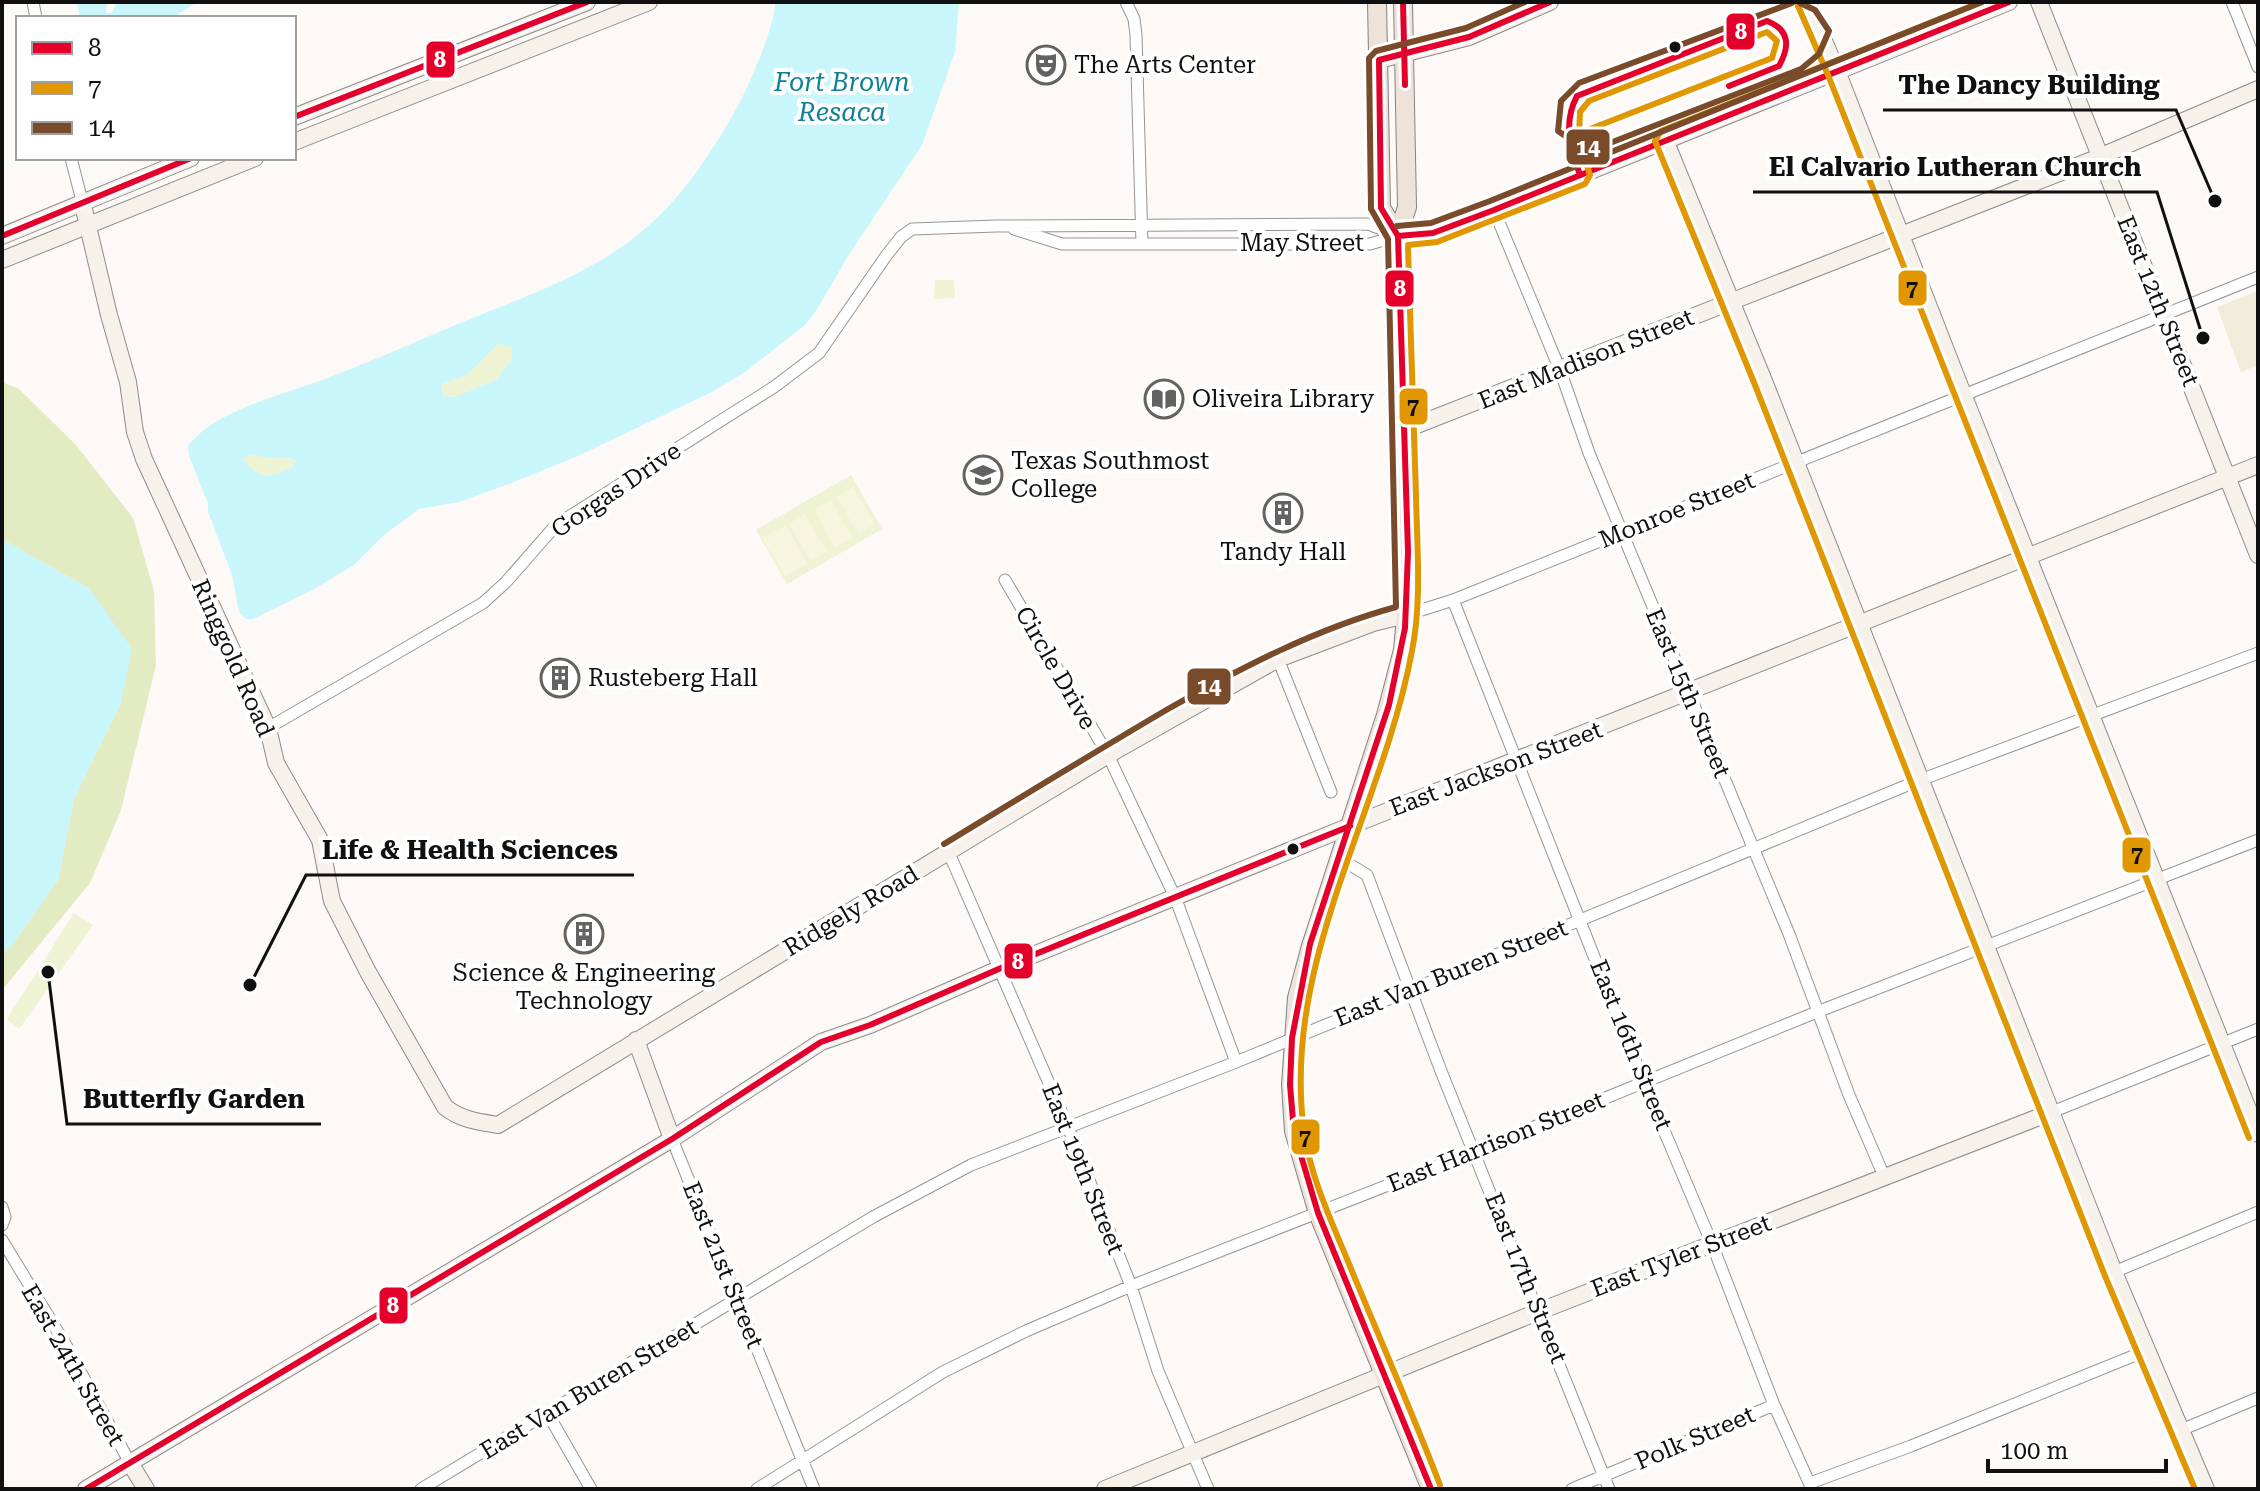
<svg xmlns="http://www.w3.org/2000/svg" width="2260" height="1491" font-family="'Roboto Serif',serif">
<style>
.green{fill:#eef3d4}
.forest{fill:#e2ebc2}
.cemetery{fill:#eeedd9}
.pitch{fill:#f6f6de}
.water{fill:#c9f6fa;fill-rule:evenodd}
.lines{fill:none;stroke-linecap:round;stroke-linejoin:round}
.street-casing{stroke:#969594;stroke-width:13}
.secondary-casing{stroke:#8d8c8a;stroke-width:18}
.primary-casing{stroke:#848281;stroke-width:20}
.street{stroke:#fffefe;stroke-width:11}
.secondary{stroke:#f6f1eb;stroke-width:16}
.primary{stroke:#eee3da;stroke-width:18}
.bus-1-casing{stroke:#fff;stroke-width:12}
.bus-2-casing{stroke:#fff;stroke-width:12}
.bus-3-casing{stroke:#fff;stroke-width:12}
.bus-1{stroke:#e4002b;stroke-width:6}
.bus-2{stroke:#e09702;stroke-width:6}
.bus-3{stroke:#7a4b2a;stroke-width:6}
.bus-dot{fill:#101010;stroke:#fff;stroke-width:3}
.labels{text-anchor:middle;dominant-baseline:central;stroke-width:8;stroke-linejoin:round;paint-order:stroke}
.poi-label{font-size:24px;fill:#101010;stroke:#fff;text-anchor:start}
.street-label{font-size:24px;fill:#101010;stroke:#fff}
.water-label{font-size:26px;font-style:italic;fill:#0e8196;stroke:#fff}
.leader{fill:none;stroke:#101010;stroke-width:3}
.callout-dot{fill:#101010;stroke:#fff;stroke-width:3}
.callout-label{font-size:26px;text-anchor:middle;font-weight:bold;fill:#101010;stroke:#fff;stroke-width:8;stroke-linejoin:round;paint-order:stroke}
.line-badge{stroke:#fff;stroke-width:3}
.badge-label{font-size:22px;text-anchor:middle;font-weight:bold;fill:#fff}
.pale-badge-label{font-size:22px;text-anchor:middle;font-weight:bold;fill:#111}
</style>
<rect width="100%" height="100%" fill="#fcf9f6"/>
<path class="green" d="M935 280H954L955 298 934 299Z
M498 344 512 346 511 361 496 380 454 397 443 396 442 384 467 375Z
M253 453C264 461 282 455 296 460L293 467C269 478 260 482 243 458Z
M851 475 882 529 787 584 756 530Z
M74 913 93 925 19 1029 7 1019Z"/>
<path class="forest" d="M2 382 19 389 76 445 133 518 154 591 156 665 121 810 90 883 2 990V954L12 945 58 880 74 799 121 703 90 589 2 539Z"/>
<path class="cemetery" d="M2258 291V365L2241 372 2217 307Z"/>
<path class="pitch" d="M853 487 875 524 858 534 837 497Z
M831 500 852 537 835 547 814 510Z
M805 514 827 551 810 561 789 524Z
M786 525 808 564 785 577 762 538Z"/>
<path class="water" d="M77 2H107L106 13H112L117 2H197L172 18H80Z
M775 2H959L955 52 922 145 848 256 816 311 805 325 745 372 714 391 578 456 514 482 459 502 419 509 384 535 354 565 314 589 253 619H246L239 612 232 575 208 512V503L189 456 188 446C214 411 282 395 322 380 371 362 419 340 468 320 524 297 587 275 635 237 675 206 705 163 730 120 744 97 776 27 775 2ZM498 344 512 347 511 361 496 380 454 397 443 396 442 384 467 375ZM253 454C265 461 282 455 296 460L293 467C269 478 260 482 243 458Z
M2 539 90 589 132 649 121 703 74 799 58 880 12 945 2 954Z"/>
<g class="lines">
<defs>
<path id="street" d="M33 2 36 18
M1126 2 1134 19 1136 35 1142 244
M2232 2 2258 67
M71 158 82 201
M1494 210 1560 370 1589 453 1789 934 1849 1095 1884 1176
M1014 229 1062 244H1370L1398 236
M1005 580 1108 755 1175 897 1236 1062
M1453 600 1644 1083 1712 1244 1774 1405 1812 1489
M1406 615 1453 600 2258 277
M1278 659 1331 792
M268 728 483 603 506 582 556 525 774 387 819 353 886 256 901 237 912 229 996 226 1368 224 1396 235
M949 853 1068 1127 1131 1286 1158 1371 1208 1489
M1339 858 1367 875 1441 1071 1609 1489
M2052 1112 2258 1029
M672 1139 814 1489
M2 1207 5 1217 2 1225
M2 1240 67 1347 130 1463
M2114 1272 2258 1212
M548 1414 591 1489
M2181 1430 2258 1398
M1810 1483 1911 1446 2148 1350
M421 1489 873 1217 971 1165 1236 1062 1915 782 2258 653
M757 1489 943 1372 1026 1331 1131 1286 1475 1151 1817 1012 2258 840
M1572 1489 1774 1405"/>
<path id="secondary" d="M1807 2 1837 71 1963 394 2258 1134
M2039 2 2258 555
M1379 60 1469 37 1550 2
M294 117 587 2
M1665 140 1764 381 2114 1272 2206 1489
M294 142 649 2
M82 201 109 315 128 382 135 432 144 459 268 728 276 763 320 840 332 901 368 972 445 1107C461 1120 479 1122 498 1125L1108 755 1278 659 1373 623 1406 615
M2 236 191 158
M1398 236 1433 233 1494 210 2009 2
M2 260 255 158
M1404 430 2092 160 2258 89
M636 1040 672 1139
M130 1463 146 1489
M86 1489 672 1139 821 1042 870 1025 1001 968 1350 826 2258 465
M1105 1489 1540 1311 2052 1112"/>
<path id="primary" d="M1377 2 1381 208 1398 236
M1403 2 1407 207 1398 236 1406 523V615L1403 650 1386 715 1311 946 1297 998 1291 1085 1294 1131 1318 1213 1431 1489"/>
</defs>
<use href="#street" class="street-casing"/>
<use href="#secondary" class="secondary-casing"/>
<use href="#primary" class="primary-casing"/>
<use href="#street" class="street"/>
<use href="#secondary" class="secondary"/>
<use href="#primary" class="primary"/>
<defs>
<path id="bus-1" d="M1403 2 1405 85
M294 117 587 2
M1580 175C1570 148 1563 122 1577 96L1767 21C1790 30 1790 46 1779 66L1729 86
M2 236 191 158
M1398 236 1433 233 1494 210 2009 2
M86 1489 672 1139 821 1042 870 1025 1001 968 1350 826
M1431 1489 1318 1213 1294 1132 1290 1085 1292 1038 1310 944 1389 705 1405 628 1408 552 1398 236 1381 208 1379 60 1469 37 1550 2"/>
<path id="bus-2" d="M1982 2 1661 131 1655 141 1755 385 2105 1276 2195 1489
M1798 6 1828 75 2249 1138
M1767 32 1777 41 1772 58 1590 129 1579 137 1580 112 1589 101Z
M1440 1485C1411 1409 1378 1335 1347 1259 1330 1218 1310 1175 1304 1131 1281 962 1382 812 1412 651 1422 600 1417 548 1416 496 1414 413 1410 329 1408 245L1437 242 1585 184 1590 175 1586 162"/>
<path id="bus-3" d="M1792 3 1579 83 1561 101 1558 131 1580 146 1597 148 1801 69 1819 54 1829 31 1815 10 1800 3
M1397 226 1431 223 1490 201 1982 2
M944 844C1018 799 1093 753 1168 709 1241 668 1315 629 1396 607L1388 239 1371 209 1369 58 1376 51 1466 28 1525 2"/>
</defs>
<use href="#bus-1" class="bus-1-casing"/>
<use href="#bus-2" class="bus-2-casing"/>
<use href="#bus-3" class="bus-3-casing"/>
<use href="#bus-1" class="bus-1"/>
<use href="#bus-2" class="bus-2"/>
<use href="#bus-3" class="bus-3"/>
</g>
<defs>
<symbol id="theatre-ring" viewBox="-11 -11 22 22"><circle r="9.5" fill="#fff" stroke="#636260" stroke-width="1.5"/><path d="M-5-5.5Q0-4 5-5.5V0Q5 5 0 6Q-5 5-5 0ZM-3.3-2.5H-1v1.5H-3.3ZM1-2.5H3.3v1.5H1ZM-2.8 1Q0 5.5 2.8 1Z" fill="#636260"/></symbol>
<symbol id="library-ring" viewBox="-11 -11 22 22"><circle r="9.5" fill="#fff" stroke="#636260" stroke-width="1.5"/><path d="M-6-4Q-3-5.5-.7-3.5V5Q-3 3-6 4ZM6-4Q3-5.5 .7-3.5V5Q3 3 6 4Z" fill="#636260"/></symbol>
<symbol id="school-ring" viewBox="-11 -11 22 22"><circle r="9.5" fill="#fff" stroke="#636260" stroke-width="1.5"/><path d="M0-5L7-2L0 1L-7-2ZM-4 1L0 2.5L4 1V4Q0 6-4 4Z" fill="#636260"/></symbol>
<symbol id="building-ring" viewBox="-11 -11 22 22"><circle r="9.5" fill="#fff" stroke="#636260" stroke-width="1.5"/><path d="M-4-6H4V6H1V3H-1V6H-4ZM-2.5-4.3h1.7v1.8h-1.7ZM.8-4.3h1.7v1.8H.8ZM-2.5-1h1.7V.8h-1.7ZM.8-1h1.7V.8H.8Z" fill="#636260"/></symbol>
</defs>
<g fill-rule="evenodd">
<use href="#theatre-ring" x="1024" y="43" width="44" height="44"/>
<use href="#library-ring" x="1142" y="377" width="44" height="44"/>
<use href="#school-ring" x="961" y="453" width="44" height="44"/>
<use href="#building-ring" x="1261" y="491" width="44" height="44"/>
<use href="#building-ring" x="538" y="656" width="44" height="44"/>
<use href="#building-ring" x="562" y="912" width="44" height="44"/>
</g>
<g class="bus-dot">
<circle cx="1675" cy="47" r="7"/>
<circle cx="1293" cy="849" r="7"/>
</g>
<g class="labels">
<g class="poi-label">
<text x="1074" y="65">The Arts Center</text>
<text x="1192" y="399">Oliveira Library</text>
<text x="1011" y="461">Texas Southmost<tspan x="1011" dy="28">College</tspan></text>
<text x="1283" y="552" text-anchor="middle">Tandy Hall</text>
<text x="588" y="678">Rusteberg Hall</text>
<text x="584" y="973" text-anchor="middle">Science &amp; Engineering<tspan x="584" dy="28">Technology</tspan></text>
</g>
<g class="street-label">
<text x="1302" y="243">May Street</text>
<text transform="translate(2158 301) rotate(68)">East 12th Street</text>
<text transform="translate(1586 359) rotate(-22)">East Madison Street</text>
<text transform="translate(616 490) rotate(-34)">Gorgas Drive</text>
<text transform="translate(1677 510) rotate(-22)">Monroe Street</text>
<text transform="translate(233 658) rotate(66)">Ringgold Road</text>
<text transform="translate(1056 668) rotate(60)">Circle Drive</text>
<text transform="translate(1688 693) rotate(67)">East 15th Street</text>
<text transform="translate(1496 769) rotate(-21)">East Jackson Street</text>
<text transform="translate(851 911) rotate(-31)">Ridgely Road</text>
<text transform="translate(1451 973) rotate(-22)">East Van Buren Street</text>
<text transform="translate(1631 1045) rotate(68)">East 16th Street</text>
<text transform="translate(1496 1142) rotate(-22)">East Harrison Street</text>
<text transform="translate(1083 1169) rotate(68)">East 19th Street</text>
<text transform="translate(1681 1256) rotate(-21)">East Tyler Street</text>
<text transform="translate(723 1265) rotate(68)">East 21st Street</text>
<text transform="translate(1526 1278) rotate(68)">East 17th Street</text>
<text transform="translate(73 1365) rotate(60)">East 24th Street</text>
<text transform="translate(589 1389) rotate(-31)">East Van Buren Street</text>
<text transform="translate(1695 1438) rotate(-23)">Polk Street</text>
</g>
<g class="water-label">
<text x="842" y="82">Fort Brown<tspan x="842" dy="30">Resaca</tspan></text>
</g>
</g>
<path class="leader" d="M2215 201L2176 110H1883M2203 338L2157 192H1753M250 985L306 875H634M48 972L67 1124H321"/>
<g class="callout-dot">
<circle cx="2215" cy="201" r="8"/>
<circle cx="2203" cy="338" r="8"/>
<circle cx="250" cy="985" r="8"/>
<circle cx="48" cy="972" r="8"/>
</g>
<g class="callout-label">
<text x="2029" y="94">The Dancy Building</text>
<text x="1955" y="176">El Calvario Lutheran Church</text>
<text x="470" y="859">Life &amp; Health Sciences</text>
<text x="194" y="1108">Butterfly Garden</text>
</g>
<g class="line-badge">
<rect x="1725" y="12" width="31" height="39" rx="8" fill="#e4002b"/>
<rect x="425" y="40" width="31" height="39" rx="8" fill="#e4002b"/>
<rect x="1565" y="128" width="46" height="38" rx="8" fill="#7a4b2a"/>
<rect x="1897" y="269" width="31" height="38" rx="8" fill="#e09702"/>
<rect x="1384" y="269" width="31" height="39" rx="8" fill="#e4002b"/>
<rect x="1398" y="387" width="31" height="39" rx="8" fill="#e09702"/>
<rect x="1186" y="667" width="46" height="39" rx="8" fill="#7a4b2a"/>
<rect x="2121" y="836" width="31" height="38" rx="8" fill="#e09702"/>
<rect x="1003" y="942" width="31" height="38" rx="8" fill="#e4002b"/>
<rect x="1290" y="1118" width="31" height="38" rx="8" fill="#e09702"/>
<rect x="378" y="1286" width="31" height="39" rx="8" fill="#e4002b"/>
</g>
<g class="badge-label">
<text x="1741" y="39">8</text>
<text x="440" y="67">8</text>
<text x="1588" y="155">14</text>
<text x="1400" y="296">8</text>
<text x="1209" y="694">14</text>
<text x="1018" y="969">8</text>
<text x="393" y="1313">8</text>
</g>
<g class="pale-badge-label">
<text x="1912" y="296">7</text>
<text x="1413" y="414">7</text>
<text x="2137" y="862">7</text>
<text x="1305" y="1145">7</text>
</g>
<rect width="2260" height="1491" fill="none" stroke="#101010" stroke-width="8"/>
<rect x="16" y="16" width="280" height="144" fill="#ffffff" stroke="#9f9f9f" stroke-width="2"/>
<rect x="32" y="42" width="40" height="12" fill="#e4002b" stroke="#9f9f9f" stroke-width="2"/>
<text x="88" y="56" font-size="24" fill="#101010">8</text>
<rect x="32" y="82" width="40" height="12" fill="#e09702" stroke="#9f9f9f" stroke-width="2"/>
<text x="88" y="96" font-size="24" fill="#101010">7</text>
<rect x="32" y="122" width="40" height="12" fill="#7a4b2a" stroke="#9f9f9f" stroke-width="2"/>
<text x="88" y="136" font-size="24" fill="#101010">14</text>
<path d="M1988 1459v12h178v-12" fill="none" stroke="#101010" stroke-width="4"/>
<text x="2000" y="1459" font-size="24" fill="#101010" stroke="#ffffff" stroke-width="6" paint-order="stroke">100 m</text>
</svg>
